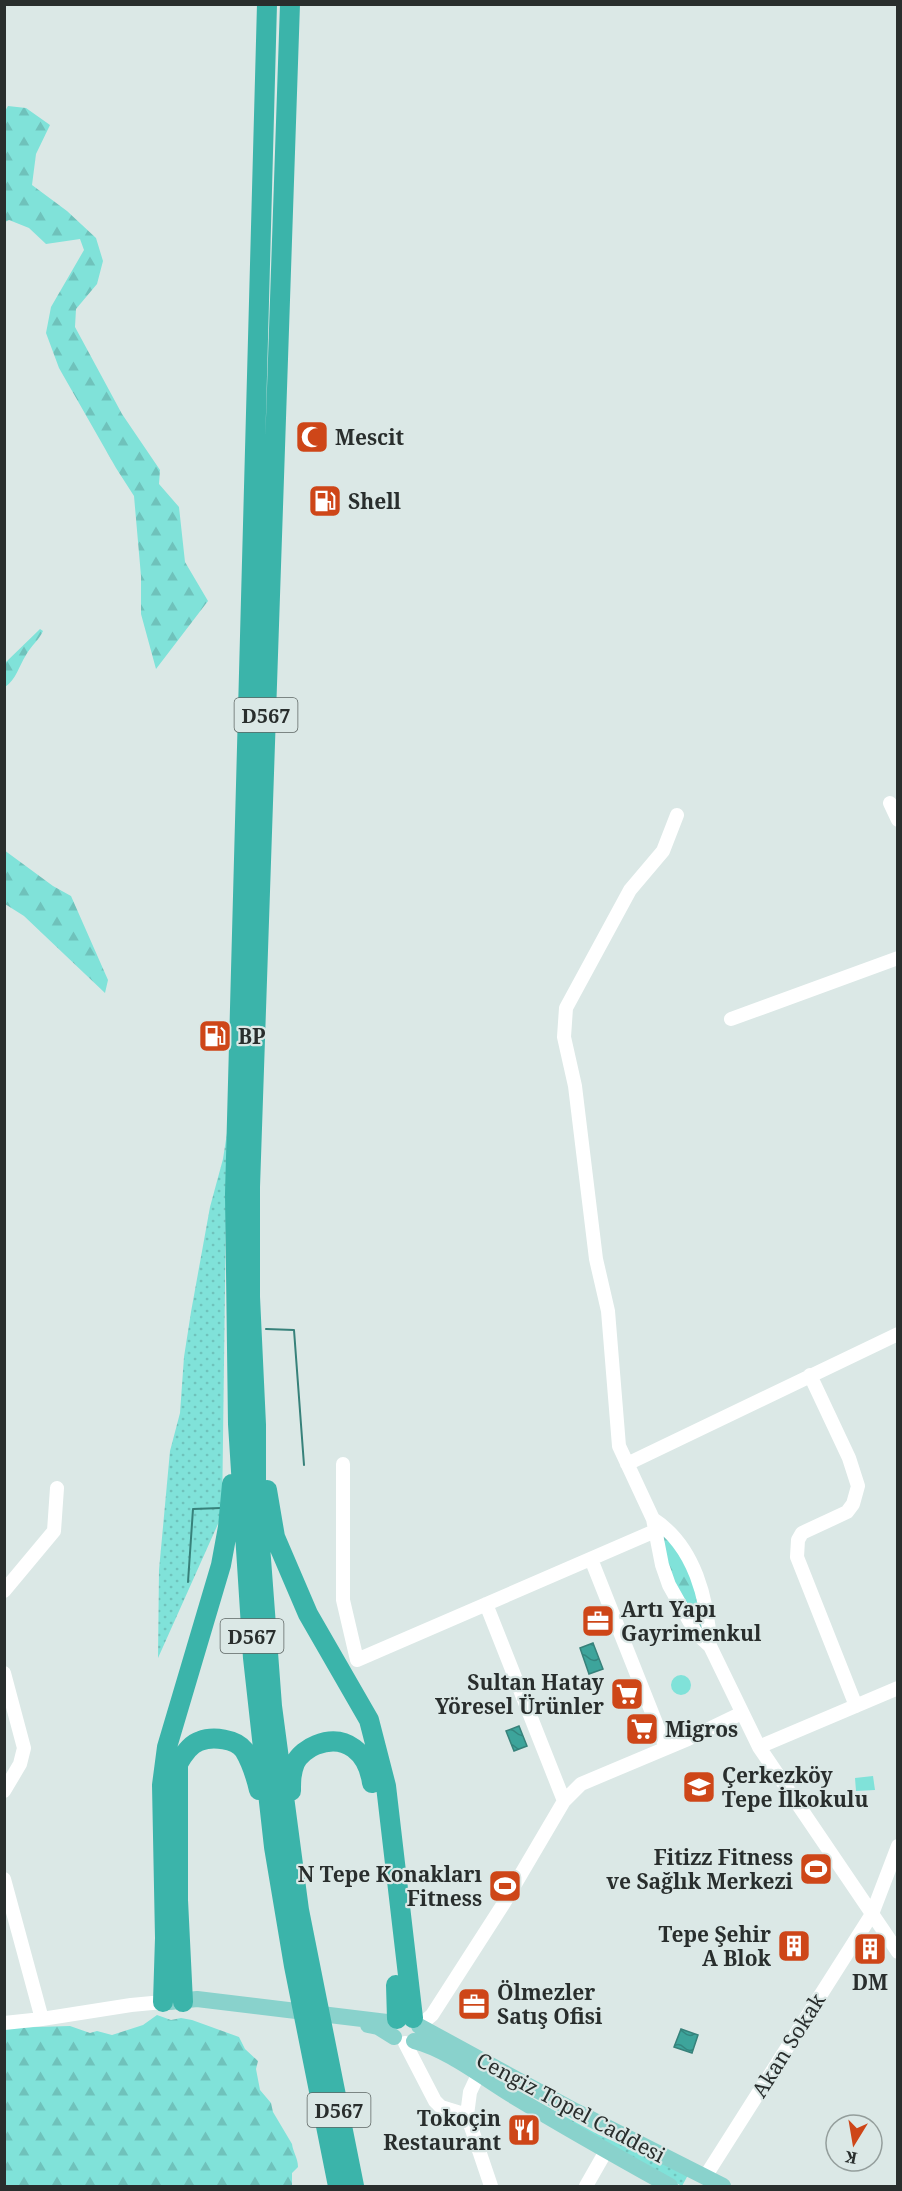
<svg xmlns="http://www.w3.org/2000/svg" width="902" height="2191" font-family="'Noto Serif',serif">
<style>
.grass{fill:url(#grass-dots)}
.forest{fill:url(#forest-firs)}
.park{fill:#80e2d9}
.water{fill:url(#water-waves);stroke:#37817a;stroke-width:1.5}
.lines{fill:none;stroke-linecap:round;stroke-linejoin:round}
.stream{stroke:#37817a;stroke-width:2}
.minor{stroke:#fff;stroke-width:14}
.major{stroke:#89d2cc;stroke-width:16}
.highway{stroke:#3bb4aa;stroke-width:20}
.labels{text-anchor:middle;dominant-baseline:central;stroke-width:4.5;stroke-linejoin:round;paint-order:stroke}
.shield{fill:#dbe8e6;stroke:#5e6664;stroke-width:1.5}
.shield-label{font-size:20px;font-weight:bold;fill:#292e2d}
.poi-label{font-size:21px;font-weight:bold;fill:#292e2d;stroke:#dbe8e6;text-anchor:start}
.street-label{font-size:21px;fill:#292e2d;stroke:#dbe8e6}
</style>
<defs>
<pattern id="grass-dots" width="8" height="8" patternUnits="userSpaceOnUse" patternTransform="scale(1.5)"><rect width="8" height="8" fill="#80e2d9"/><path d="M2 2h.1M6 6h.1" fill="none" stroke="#6fc2bb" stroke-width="1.8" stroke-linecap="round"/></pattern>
<pattern id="forest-firs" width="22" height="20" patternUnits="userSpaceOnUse" patternTransform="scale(1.5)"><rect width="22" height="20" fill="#80e2d9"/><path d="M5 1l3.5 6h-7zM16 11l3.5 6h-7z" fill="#6fc2bb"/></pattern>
<pattern id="water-waves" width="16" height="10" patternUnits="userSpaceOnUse" patternTransform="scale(1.5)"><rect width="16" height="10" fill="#3da49b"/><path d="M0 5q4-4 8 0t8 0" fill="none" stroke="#33867f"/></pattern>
</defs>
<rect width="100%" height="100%" fill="#dbe8e6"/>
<path class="grass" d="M227 1133 222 1515 158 1658 159 1570 170 1451 180 1413 184 1357 191 1312 210 1207 223 1159Z
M533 2099 597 2134 688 2175 682 2186 619 2153Z"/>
<path class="forest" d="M8 106 26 108 50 125 36 154 32 185 67 211 96 238 103 261 97 284 76 309 75 327 122 414 160 470 159 484 179 507 185 562 208 601 156 669 141 614V576L134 496 116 468 59 368 46 333 51 307 84 250 80 239 46 244 29 228 9 220 5 222 4 113Z
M40 629 43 631C39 640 31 646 26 655 19 666 16 680 5 687V663Z
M4 850 53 886 71 896 108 980 105 993 24 916 5 904Z
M659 1525 693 1571 705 1638 668 1578Z
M157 2015 171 2020 181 2018 192 2020 239 2037 245 2049 258 2061 256 2069 260 2090 271 2103 273 2112 292 2144C293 2152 298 2158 298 2167L292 2173V2186H5L4 2028 70 2026 90 2033 97 2031 112 2035 143 2025Z"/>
<path class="park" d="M671 1685a10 10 0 1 1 20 0a10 10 0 1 1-20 0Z
M873 1776 875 1790 856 1791 855 1778Z"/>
<path class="water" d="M593 1643 603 1669 589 1674 580 1648Z
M519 1726 527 1746 514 1751 506 1731Z
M681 2029 698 2035 692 2053 674 2047Z"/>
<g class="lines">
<path class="stream" d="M266 1329 294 1330 304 1465
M188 1582 193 1509 221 1508"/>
<path class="minor" d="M890 803 898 820
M677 815 663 851 630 890 566 1008 564 1037 575 1086 596 1259 608 1311 619 1446 653 1519 662 1565 669 1585 696 1633 710 1646 759 1747 898 1952
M731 1019 898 958
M810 1375 849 1458 858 1486 853 1504 847 1512 802 1533 798 1540 797 1557 856 1706
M343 1464V1600L357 1660 655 1531
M627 1464 898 1334
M653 1519C695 1546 708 1600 710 1646
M591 1559 666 1748
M4 1591 54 1531 57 1488
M486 1604 564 1801
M4 1673 24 1748 20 1764 4 1791
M759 1747 898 1688
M4 1879 42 2019
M4 2023 42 2019 131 2005 163 2002
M419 2026 432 2015 504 1903 564 1801 581 1784 688 1739 742 1713
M405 2043 435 2101 441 2107 467 2115
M478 2075 470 2092 467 2115 491 2186
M705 2177 872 1914 898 1846
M586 2186 606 2151"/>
<path class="major" d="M170 2002 197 1999 387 2022 396 2020
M368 2025 378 2027 394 2037
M419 2026 575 2111 723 2186
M414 2041C446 2049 481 2076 510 2094 563 2126 616 2156 670 2186"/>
<path class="highway" d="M267 4 235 1194 238 1424 253 1658 274 1847 294 1966 338 2186
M290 4 250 1187V1297L256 1425V1492L272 1706 299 1910 354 2186
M267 1490 275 1537 308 1614 369 1720 386 1786 413 2018
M291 1791C291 1781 291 1773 295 1763 299 1755 308 1748 316 1745 346 1733 368 1753 372 1783
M396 1985 397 2019
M163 2002 165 1938 162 1785 167 1747 221 1565 228 1527 232 1484
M183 2002 178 1900V1764C183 1755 190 1744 200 1741 213 1736 236 1739 244 1750 251 1762 256 1777 259 1790"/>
</g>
<defs>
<symbol id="mosque-square" viewBox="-11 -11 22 22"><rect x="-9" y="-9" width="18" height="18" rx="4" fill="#ce4618" stroke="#dbe8e6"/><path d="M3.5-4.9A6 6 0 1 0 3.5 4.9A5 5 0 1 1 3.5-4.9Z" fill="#fff"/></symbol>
<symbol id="fuel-square" viewBox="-11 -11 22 22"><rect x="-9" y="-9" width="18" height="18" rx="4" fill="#ce4618" stroke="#dbe8e6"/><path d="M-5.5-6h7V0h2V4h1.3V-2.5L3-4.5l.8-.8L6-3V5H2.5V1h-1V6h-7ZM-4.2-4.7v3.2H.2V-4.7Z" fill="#fff"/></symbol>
<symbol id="office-square" viewBox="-11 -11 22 22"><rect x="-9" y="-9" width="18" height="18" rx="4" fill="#ce4618" stroke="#dbe8e6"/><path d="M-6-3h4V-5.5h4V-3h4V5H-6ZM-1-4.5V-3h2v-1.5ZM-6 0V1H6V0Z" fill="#fff"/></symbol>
<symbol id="supermarket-square" viewBox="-11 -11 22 22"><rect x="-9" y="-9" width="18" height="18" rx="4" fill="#ce4618" stroke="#dbe8e6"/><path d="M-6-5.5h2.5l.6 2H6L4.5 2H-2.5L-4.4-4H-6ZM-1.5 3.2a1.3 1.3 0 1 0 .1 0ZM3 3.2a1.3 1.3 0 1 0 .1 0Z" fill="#fff"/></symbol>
<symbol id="school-square" viewBox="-11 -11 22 22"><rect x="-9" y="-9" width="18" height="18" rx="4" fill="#ce4618" stroke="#dbe8e6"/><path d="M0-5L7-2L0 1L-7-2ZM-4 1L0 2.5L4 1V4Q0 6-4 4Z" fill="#fff"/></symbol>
<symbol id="stadium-square" viewBox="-11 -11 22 22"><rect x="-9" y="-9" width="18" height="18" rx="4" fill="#ce4618" stroke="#dbe8e6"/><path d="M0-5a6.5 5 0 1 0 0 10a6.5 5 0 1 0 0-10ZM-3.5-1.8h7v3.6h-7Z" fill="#fff"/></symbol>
<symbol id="building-square" viewBox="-11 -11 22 22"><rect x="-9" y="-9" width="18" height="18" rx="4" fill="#ce4618" stroke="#dbe8e6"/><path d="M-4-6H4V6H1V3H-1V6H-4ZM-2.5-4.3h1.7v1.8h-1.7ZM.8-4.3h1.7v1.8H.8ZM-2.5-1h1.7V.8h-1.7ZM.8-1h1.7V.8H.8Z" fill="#fff"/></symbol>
<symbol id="restaurant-square" viewBox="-11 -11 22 22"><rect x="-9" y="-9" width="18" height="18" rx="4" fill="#ce4618" stroke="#dbe8e6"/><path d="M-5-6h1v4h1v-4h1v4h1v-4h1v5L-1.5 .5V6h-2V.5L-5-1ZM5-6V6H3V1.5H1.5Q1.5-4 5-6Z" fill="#fff"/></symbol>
</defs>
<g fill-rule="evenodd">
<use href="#mosque-square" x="293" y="418" width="38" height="38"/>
<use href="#fuel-square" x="306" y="482" width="38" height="38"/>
<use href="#fuel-square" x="196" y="1017" width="38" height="38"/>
<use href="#office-square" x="579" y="1602" width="38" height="38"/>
<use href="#supermarket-square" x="608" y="1675" width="38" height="38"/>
<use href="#supermarket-square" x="623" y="1710" width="38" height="38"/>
<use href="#school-square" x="680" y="1768" width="38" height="38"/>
<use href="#stadium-square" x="797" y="1850" width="38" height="38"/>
<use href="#stadium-square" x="486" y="1867" width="38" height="38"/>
<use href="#building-square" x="775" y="1927" width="38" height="38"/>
<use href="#building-square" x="851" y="1930" width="38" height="38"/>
<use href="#office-square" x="455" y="1985" width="38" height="38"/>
<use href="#restaurant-square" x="505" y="2111" width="38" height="38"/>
</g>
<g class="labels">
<g class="shield">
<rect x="234.5" y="698" width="63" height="34" rx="4.5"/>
<rect x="220.5" y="1619" width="63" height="34" rx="4.5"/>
<rect x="307.5" y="2093" width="63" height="34" rx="4.5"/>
</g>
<g class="shield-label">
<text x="266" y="715">D567</text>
<text x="252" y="1636">D567</text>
<text x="339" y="2110">D567</text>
</g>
<g class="poi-label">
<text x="335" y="437">Mescit</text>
<text x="348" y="501">Shell</text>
<text x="238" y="1036">BP</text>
<text x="621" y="1609">Artı Yapı<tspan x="621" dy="24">Gayrimenkul</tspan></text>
<text x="604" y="1682" text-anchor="end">Sultan Hatay<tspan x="604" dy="24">Yöresel Ürünler</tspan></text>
<text x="665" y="1729">Migros</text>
<text x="722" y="1775">Çerkezköy<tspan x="722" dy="24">Tepe İlkokulu</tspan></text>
<text x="793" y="1857" text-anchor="end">Fitizz Fitness<tspan x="793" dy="24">ve Sağlık Merkezi</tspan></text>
<text x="482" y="1874" text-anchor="end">N Tepe Konakları<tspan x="482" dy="24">Fitness</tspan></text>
<text x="771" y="1934" text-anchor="end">Tepe Şehir<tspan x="771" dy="24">A Blok</tspan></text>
<text x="870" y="1982" text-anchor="middle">DM</text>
<text x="497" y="1992">Ölmezler<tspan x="497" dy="24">Satış Ofisi</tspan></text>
<text x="501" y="2118" text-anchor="end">Tokoçin<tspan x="501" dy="24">Restaurant</tspan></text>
</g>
<g class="street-label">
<text transform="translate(788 2045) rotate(-58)">Akan Sokak</text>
<text transform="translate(571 2107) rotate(28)">Cengiz Topel Caddesi</text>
</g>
</g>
<rect width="902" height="2191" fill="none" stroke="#292e2d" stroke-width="12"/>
<g transform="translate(854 2143) rotate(191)"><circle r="28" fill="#dbe8e6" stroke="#949e9c" stroke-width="1.5"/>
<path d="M0-4.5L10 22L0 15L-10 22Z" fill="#ce4618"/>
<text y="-9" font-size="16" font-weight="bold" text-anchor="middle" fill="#292e2d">K</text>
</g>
</svg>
